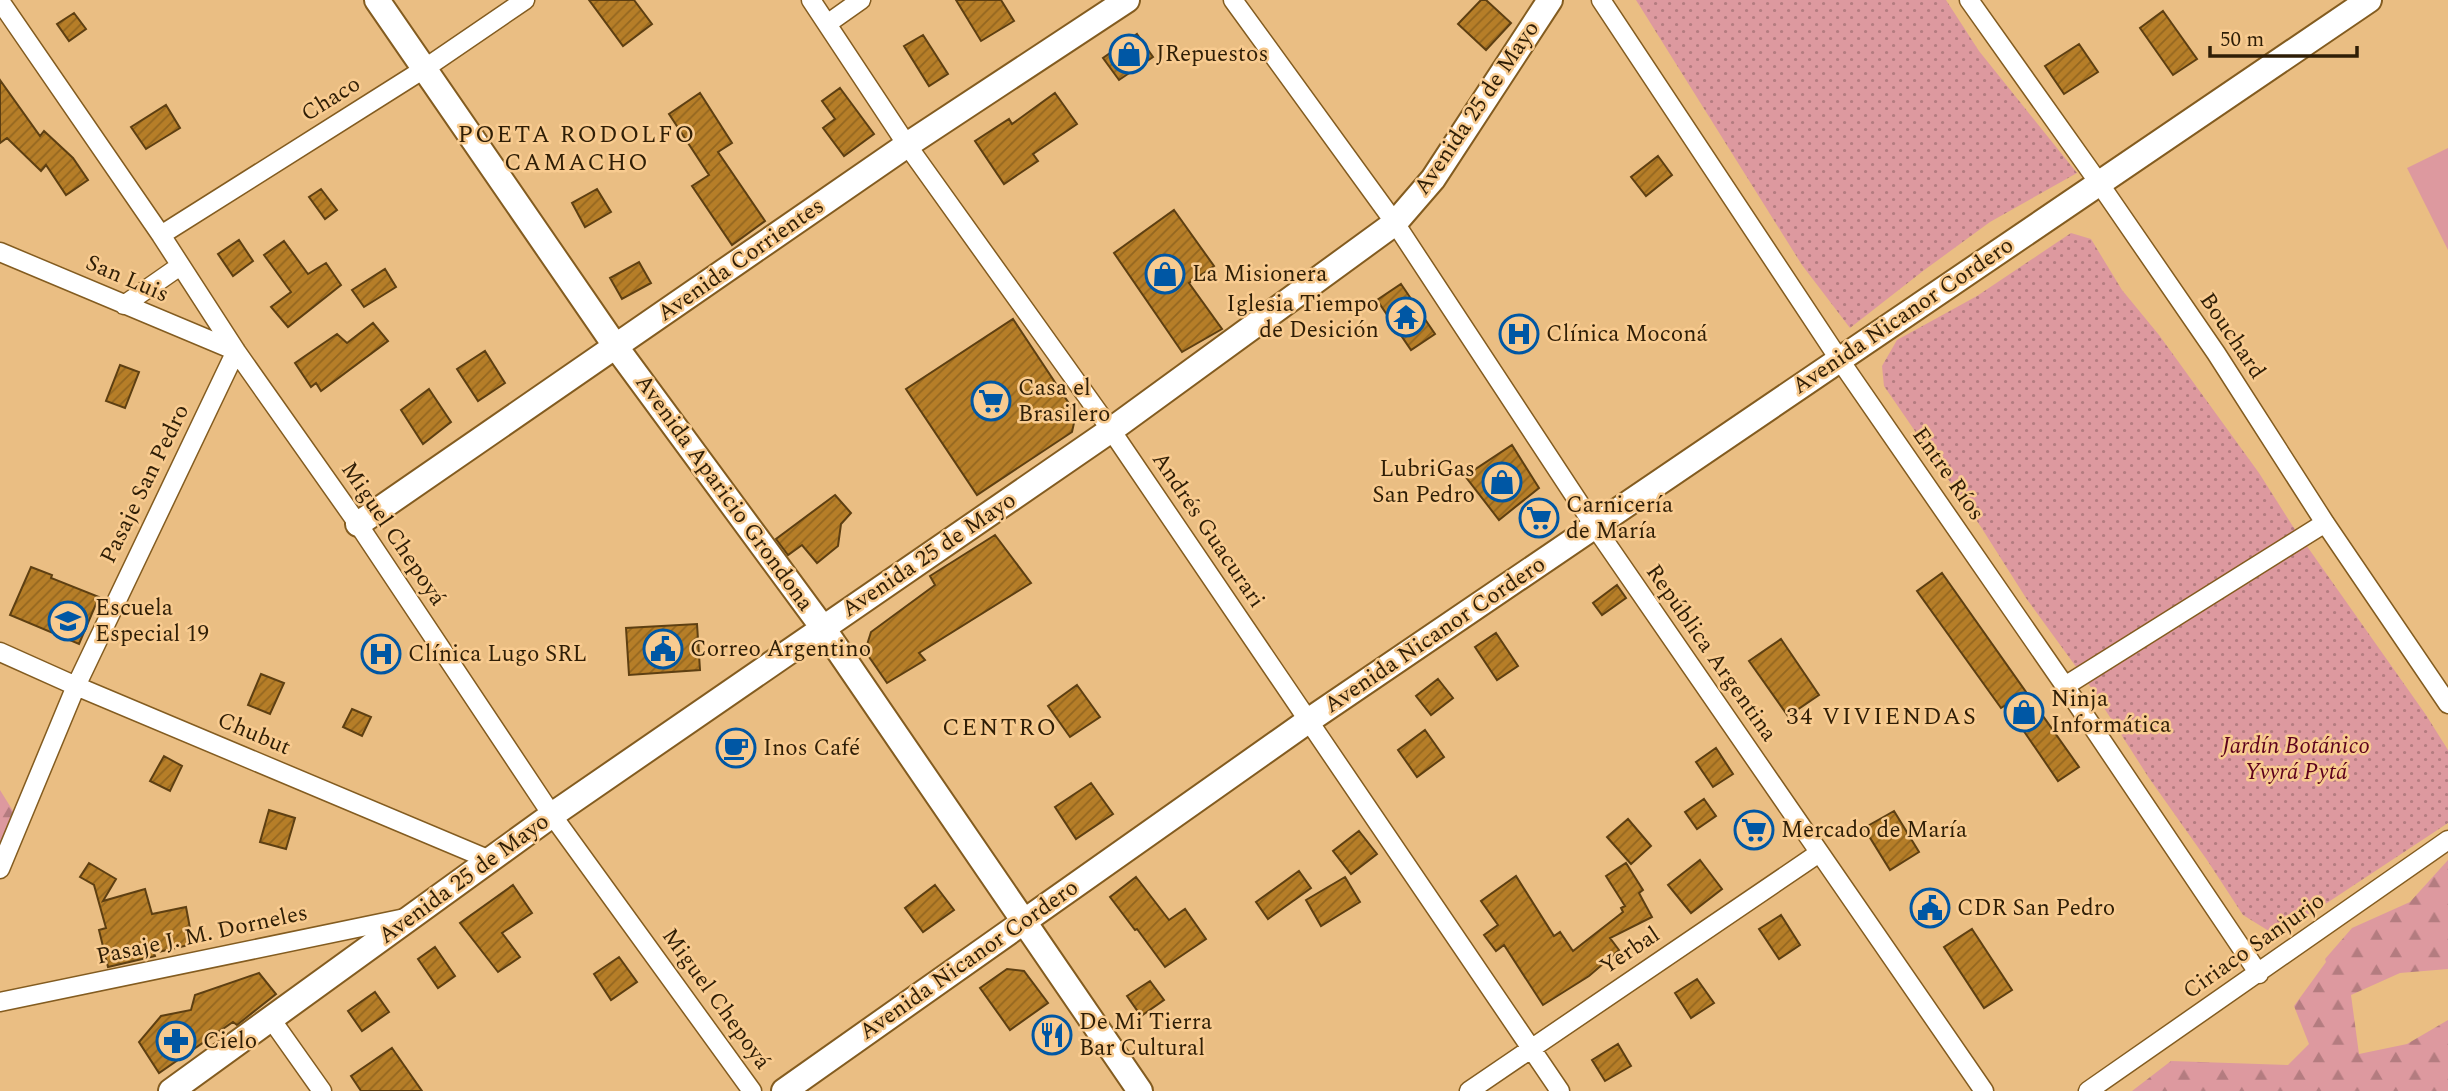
<svg xmlns="http://www.w3.org/2000/svg" width="2448" height="1091" font-family="Spectral,serif">
<style>
.green{fill:url(#green-dots)}
.forest{fill:url(#forest-firs)}
.pitch{fill:#dd999f}
.building{fill:url(#building-hatch);stroke:#5d3f12;stroke-width:2}
.lines{fill:none;stroke-linecap:round;stroke-linejoin:round}
.street-casing{stroke:#835c20;stroke-width:21}
.secondary-casing{stroke:#835c20;stroke-width:28}
.street{stroke:#fff;stroke-width:18}
.secondary{stroke:#fff;stroke-width:24}
.labels{text-anchor:middle;dominant-baseline:central;stroke-width:5;stroke-linejoin:round;paint-order:stroke}
.poi-label{font-size:23px;fill:#2f1e06;stroke:#f8cb90;text-anchor:start}
.street-label{font-size:23px;fill:#2f1e06;stroke:#f8cb90}
.park-label{font-size:23px;font-style:italic;fill:#5c011c;stroke:#f8cb90}
.neighbourhood-label{font-size:24px;letter-spacing:2px;fill:#2f1e06;stroke:#f8cb90}
</style>
<defs>
<pattern id="green-dots" width="8" height="8" patternUnits="userSpaceOnUse" patternTransform="scale(1.75)"><rect width="8" height="8" fill="#dd999f"/><path d="M2 2h.1M6 6h.1" fill="none" stroke="#b47c80" stroke-width="1.8" stroke-linecap="round"/></pattern>
<pattern id="forest-firs" width="22" height="20" patternUnits="userSpaceOnUse" patternTransform="scale(1.75)"><rect width="22" height="20" fill="#dd999f"/><path d="M5 1l3.5 6h-7zM16 11l3.5 6h-7z" fill="#b47c80"/></pattern>
<pattern id="building-hatch" width="6" height="6" patternUnits="userSpaceOnUse" patternTransform="scale(1.75)"><rect width="6" height="6" fill="#b67e28"/><path d="M-1 1l2-2M0 6l6-6M5 7l2-2" fill="none" stroke="#946720"/></pattern>
</defs>
<rect width="100%" height="100%" fill="#eabe83"/>
<path class="green" d="M1636 0H1946L1979 51 2077 173 1990 222 1923 271 1850 328 1802 265Z
M2071 233 2091 239 2122 290 2159 335 2259 473 2292 525 2426 715 2448 750V823L2277 936 2243 915 2207 860 2149 778 2090 686 2026 598 1981 527 1884 386 1882 366 1897 340 1977 296Z"/>
<path class="forest" d="M0 790 18 819 0 855Z
M2448 860V969L2400 973 2351 995 2359 1054 2407 1044 2448 1020V1091H2132L2171 1061 2288 1065 2309 1044 2294 1006 2326 962 2325 959 2352 928 2410 902Z"/>
<path class="pitch" d="M2448 148V250L2407 168Z"/>
<path class="building" d="M589 0H634L652 24 623 46Z
M956 0H1001L1014 21 981 41Z
M1481 0H1486L1511 23 1486 50 1458 24Z
M2163 11 2197 59 2173 75 2140 28Z
M74 13 86 29 69 41 57 24Z
M1137 34 1153 57 1119 80 1103 58Z
M923 35 948 74 929 86 904 46Z
M2079 44 2098 72 2064 94 2045 66Z
M0 80 40 136 44 131 73 158 88 180 66 195 46 165 41 171 7 138 0 143Z
M840 88 874 134 844 156 823 128 835 119 822 101Z
M700 93 732 143 718 152 765 221 732 245 692 186 709 175 669 114Z
M1055 93 1077 124 1033 154 1038 161 1004 184 975 141 1009 119 1012 124Z
M166 105 180 128 146 149 131 127Z
M1658 156 1672 175 1646 196 1631 177Z
M321 189 337 210 325 219 309 197Z
M597 189 611 212 585 227 572 203Z
M1174 210 1214 266 1189 283 1222 329 1182 352 1114 253Z
M239 240 253 261 233 276 218 254Z
M284 241 308 274 326 263 341 285 288 327 271 307 291 292 264 255Z
M639 262 651 283 622 299 610 278Z
M385 269 396 287 364 307 352 290Z
M1401 284 1435 334 1411 350 1377 300Z
M1013 319 1076 414 1072 432 977 495 906 389Z
M373 323 388 341 321 391 316 383 311 387 295 363 337 334 347 343Z
M485 351 505 383 478 401 457 369Z
M120 365 139 372 125 408 106 401Z
M429 389 451 422 423 444 401 410Z
M1512 445 1539 488 1499 520 1465 476Z
M835 495 851 513 841 524 838 546 817 563 802 545 788 555 776 539Z
M995 535 1031 583 919 653 925 660 887 683 865 651 871 632 935 585 930 576Z
M31 567 52 575 51 578 99 597 79 644 10 615Z
M1942 573 2079 767 2058 781 2006 705 2001 708 1917 591Z
M1617 585 1626 598 1602 615 1593 603Z
M697 624 700 670 629 675 626 628Z
M1496 633 1518 666 1497 680 1475 647Z
M1781 639 1819 695 1788 716 1749 661Z
M261 674 284 683 270 714 248 705Z
M1438 679 1453 698 1431 715 1416 696Z
M1077 685 1100 717 1070 737 1048 706Z
M352 709 371 717 362 736 343 727Z
M1425 730 1444 757 1417 777 1398 750Z
M1716 748 1733 774 1713 787 1696 762Z
M164 756 182 766 170 791 150 781Z
M1091 783 1113 814 1076 839 1055 807Z
M1704 799 1716 816 1697 829 1685 812Z
M269 810 295 818 286 849 260 842Z
M1894 811 1919 852 1890 870 1864 828Z
M1628 819 1651 846 1631 864 1607 837Z
M1359 831 1377 854 1351 874 1333 851Z
M1700 860 1722 889 1691 913 1668 885Z
M89 863 116 879 103 901 145 889 152 914 186 907 193 944 154 953 155 956 108 967 99 930 106 928 94 885 80 877Z
M1626 863 1643 890 1639 893 1652 917 1610 938 1619 950 1589 976 1543 1005 1504 945 1496 951 1484 935 1498 925 1481 901 1516 876 1554 936 1560 932 1573 951 1623 912 1621 908 1625 906 1606 876Z
M1299 871 1311 888 1268 919 1256 902Z
M1136 877 1169 920 1185 909 1206 939 1165 967 1137 929 1135 930 1110 897Z
M1345 877 1360 902 1321 926 1306 900Z
M513 885 532 913 502 933 520 957 498 972 460 923Z
M935 885 954 910 923 932 905 908Z
M1781 915 1800 945 1779 959 1759 929Z
M1972 929 2012 990 1984 1008 1944 947Z
M435 947 455 976 438 988 418 959Z
M619 957 637 982 611 1000 594 974Z
M1007 969 1024 971 1048 1003 1010 1030 980 988Z
M259 973 276 994 237 1025 233 1022 159 1073 139 1042 161 1016 191 1010 195 995Z
M1697 979 1714 1003 1691 1018 1675 993Z
M1150 981 1164 1000 1141 1016 1127 996Z
M375 992 389 1012 362 1031 348 1011Z
M1618 1044 1631 1066 1605 1081 1592 1060Z
M392 1048 422 1091H361L351 1076Z"/>
<g class="lines">
<defs>
<path id="street" d="M811 0 907 145 1111 430 1560 1091
M1233 0 1395 223 1595 527 1984 1091
M1601 0 1839 359 2065 686 2259 974
M1969 0 2099 183 2216 353 2325 523 2448 704
M0 1 161 235 236 351 358 524 552 815 752 1091
M827 24 861 0
M161 235 424 69 525 0
M0 252 236 351
M124 305 180 266
M0 652 76 686 490 860
M2065 686 2325 523
M0 869 76 686 236 351
M0 1002 405 918
M271 1019 322 1091
M1469 1091 1819 853
M2088 1091 2448 840"/>
<path id="secondary" d="M377 0 616 347 823 628 1140 1091
M358 524 907 145 1127 0
M171 1091 552 815 1111 430 1395 223 1433 179 1550 0
M784 1091 1308 721 2369 0"/>
</defs>
<use href="#street" class="street-casing"/>
<use href="#secondary" class="secondary-casing"/>
<use href="#street" class="street"/>
<use href="#secondary" class="secondary"/>
</g>
<defs>
<symbol id="shop-ring" viewBox="-11 -11 22 22"><circle r="9.5" fill="#f8cb90" stroke="#0057a4" stroke-width="1.5"/><path d="M-5-2.5h2.3a2.7 3.5 0 0 1 5.4 0H5L5.5 6h-11ZM-1.5-2.5h3a1.5 2.3 0 0 0-3 0Z" fill="#0057a4"/></symbol>
<symbol id="temple-ring" viewBox="-11 -11 22 22"><circle r="9.5" fill="#f8cb90" stroke="#0057a4" stroke-width="1.5"/><path d="M0-6L5-2H3V0L6.5 2.5H4V6H1.5V3h-3V6H-4V2.5H-6.5L-3 0V-2H-5Z" fill="#0057a4"/></symbol>
<symbol id="hospital-ring" viewBox="-11 -11 22 22"><circle r="9.5" fill="#f8cb90" stroke="#0057a4" stroke-width="1.5"/><path d="M-5-5h3v3.5h4V-5h3V5h-3V1.5h-4V5h-3Z" fill="#0057a4"/></symbol>
<symbol id="supermarket-ring" viewBox="-11 -11 22 22"><circle r="9.5" fill="#f8cb90" stroke="#0057a4" stroke-width="1.5"/><path d="M-6-5.5h2.5l.6 2H6L4.5 2H-2.5L-4.4-4H-6ZM-1.5 3.2a1.3 1.3 0 1 0 .1 0ZM3 3.2a1.3 1.3 0 1 0 .1 0Z" fill="#0057a4"/></symbol>
<symbol id="school-ring" viewBox="-11 -11 22 22"><circle r="9.5" fill="#f8cb90" stroke="#0057a4" stroke-width="1.5"/><path d="M0-5L7-2L0 1L-7-2ZM-4 1L0 2.5L4 1V4Q0 6-4 4Z" fill="#0057a4"/></symbol>
<symbol id="civic-ring" viewBox="-11 -11 22 22"><circle r="9.5" fill="#f8cb90" stroke="#0057a4" stroke-width="1.5"/><path d="M-.6-6.5H3V-4.5H.6V-3L4-1V1h2V6H-6V1h2V-1L-.6-3ZM-1.2 2.5V6h2.4V2.5Z" fill="#0057a4"/></symbol>
<symbol id="cafe-ring" viewBox="-11 -11 22 22"><circle r="9.5" fill="#f8cb90" stroke="#0057a4" stroke-width="1.5"/><path d="M-5.5-4.5H6V0H3Q3 3.5 0 3.5H-2.5Q-5.5 3.5-5.5 0ZM3-3.2v2h1.7v-2ZM-6 4.5H4V6H-6Z" fill="#0057a4"/></symbol>
<symbol id="restaurant-ring" viewBox="-11 -11 22 22"><circle r="9.5" fill="#f8cb90" stroke="#0057a4" stroke-width="1.5"/><path d="M-5-6h1v4h1v-4h1v4h1v-4h1v5L-1.5 .5V6h-2V.5L-5-1ZM5-6V6H3V1.5H1.5Q1.5-4 5-6Z" fill="#0057a4"/></symbol>
<symbol id="pharmacy-ring" viewBox="-11 -11 22 22"><circle r="9.5" fill="#f8cb90" stroke="#0057a4" stroke-width="1.5"/><path d="M-2-6h4v4h4v4h-4v4h-4v-4h-4v-4h4Z" fill="#0057a4"/></symbol>
</defs>
<g fill-rule="evenodd">
<use href="#shop-ring" x="1107" y="32" width="44" height="44"/>
<use href="#shop-ring" x="1143" y="252" width="44" height="44"/>
<use href="#temple-ring" x="1384" y="295" width="44" height="44"/>
<use href="#hospital-ring" x="1497" y="312" width="44" height="44"/>
<use href="#supermarket-ring" x="969" y="379" width="44" height="44"/>
<use href="#shop-ring" x="1480" y="460" width="44" height="44"/>
<use href="#supermarket-ring" x="1517" y="496" width="44" height="44"/>
<use href="#school-ring" x="46" y="599" width="44" height="44"/>
<use href="#civic-ring" x="641" y="627" width="44" height="44"/>
<use href="#hospital-ring" x="359" y="632" width="44" height="44"/>
<use href="#shop-ring" x="2002" y="690" width="44" height="44"/>
<use href="#cafe-ring" x="714" y="726" width="44" height="44"/>
<use href="#supermarket-ring" x="1732" y="808" width="44" height="44"/>
<use href="#civic-ring" x="1908" y="886" width="44" height="44"/>
<use href="#restaurant-ring" x="1030" y="1013" width="44" height="44"/>
<use href="#pharmacy-ring" x="154" y="1019" width="44" height="44"/>
</g>
<g class="labels">
<g class="poi-label">
<text x="1156" y="54">JRepuestos</text>
<text x="1192" y="274">La Misionera</text>
<text x="1379" y="304" text-anchor="end">Iglesia Tiempo<tspan x="1379" dy="26">de Desición</tspan></text>
<text x="1546" y="334">Clínica Moconá</text>
<text x="1018" y="388">Casa el<tspan x="1018" dy="26">Brasilero</tspan></text>
<text x="1475" y="469" text-anchor="end">LubriGas<tspan x="1475" dy="26">San Pedro</tspan></text>
<text x="1566" y="505">Carnicería<tspan x="1566" dy="26">de María</tspan></text>
<text x="95" y="608">Escuela<tspan x="95" dy="26">Especial 19</tspan></text>
<text x="690" y="649">Correo Argentino</text>
<text x="408" y="654">Clínica Lugo SRL</text>
<text x="2051" y="699">Ninja<tspan x="2051" dy="26">Informática</tspan></text>
<text x="763" y="748">Inos Café</text>
<text x="1781" y="830">Mercado de María</text>
<text x="1957" y="908">CDR San Pedro</text>
<text x="1079" y="1022">De Mi Tierra<tspan x="1079" dy="26">Bar Cultural</tspan></text>
<text x="203" y="1041">Cielo</text>
</g>
<g class="street-label">
<text transform="translate(331 99) rotate(-32)">Chaco</text>
<text transform="translate(1477 108) rotate(-56)">Avenida 25 de Mayo</text>
<text transform="translate(741 260) rotate(-35)">Avenida Corrientes</text>
<text transform="translate(127 279) rotate(23)">San Luis</text>
<text transform="translate(1903 316) rotate(-34)">Avenida Nicanor Cordero</text>
<text transform="translate(2232 336) rotate(56)">Bouchard</text>
<text transform="translate(1948 474) rotate(55)">Entre Ríos</text>
<text transform="translate(145 484) rotate(-64)">Pasaje San Pedro</text>
<text transform="translate(724 493) rotate(54)">Avenida Aparicio Grondona</text>
<text transform="translate(1208 530) rotate(56)">Andrés Guacurari</text>
<text transform="translate(393 534) rotate(56)">Miguel Chepoyá</text>
<text transform="translate(929 555) rotate(-34)">Avenida 25 de Mayo</text>
<text transform="translate(1435 635) rotate(-34)">Avenida Nicanor Cordero</text>
<text transform="translate(1711 653) rotate(55)">República Argentina</text>
<text transform="translate(254 734) rotate(23)">Chubut</text>
<text transform="translate(464 879) rotate(-36)">Avenida 25 de Mayo</text>
<text transform="translate(202 935) rotate(-12)">Pasaje J. M. Dorneles</text>
<text transform="translate(2254 946) rotate(-35)">Ciriaco Sanjurjo</text>
<text transform="translate(1630 951) rotate(-34)">Yerbal</text>
<text transform="translate(969 960) rotate(-35)">Avenida Nicanor Cordero</text>
<text transform="translate(716 999) rotate(54)">Miguel Chepoyá</text>
</g>
<g class="park-label">
<text x="2296" y="746">Jardín Botánico<tspan x="2296" dy="26">Yvyrá Pytá</tspan></text>
</g>
<g class="neighbourhood-label">
<text x="577" y="135">POETA RODOLFO<tspan x="577" dy="28">CAMACHO</tspan></text>
<text x="1882" y="717">34 VIVIENDAS</text>
<text x="1000" y="728">CENTRO</text>
</g>
</g>
<path d="M2210 46v10h147v-10" fill="none" stroke="#2f1e06" stroke-width="3.5"/>
<text x="2220" y="46" font-size="21" fill="#2f1e06" stroke="#f8cb90" stroke-width="5" paint-order="stroke">50 m</text>
</svg>
